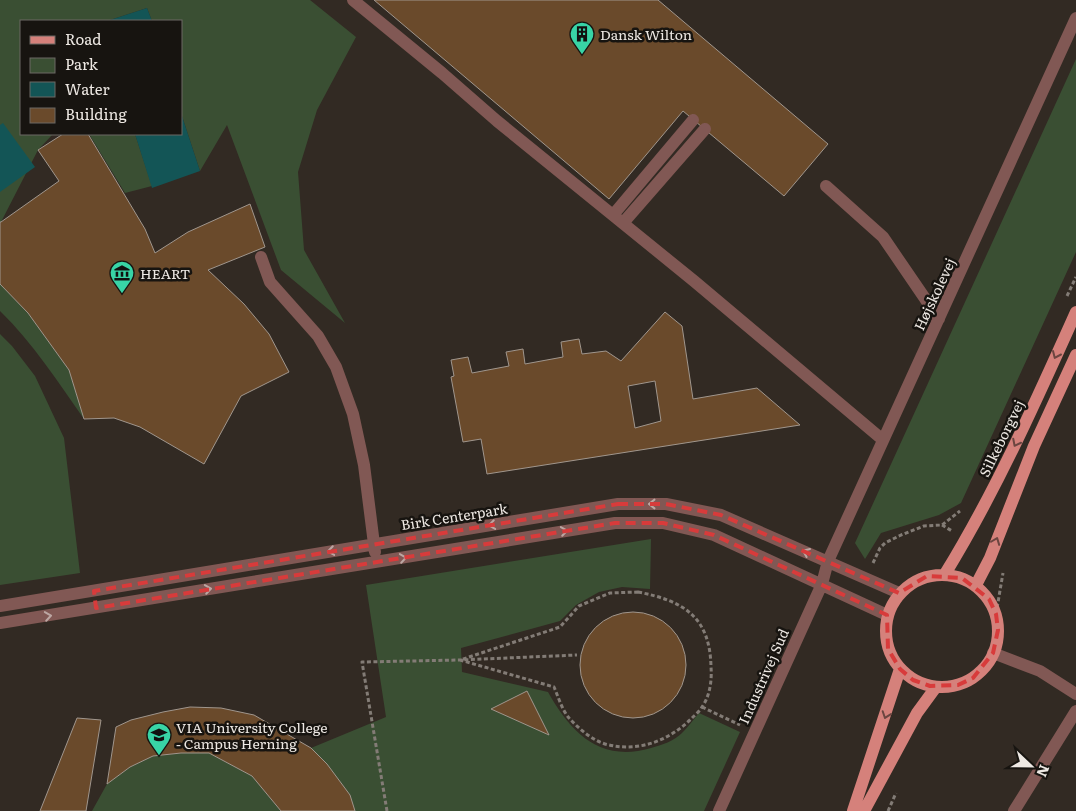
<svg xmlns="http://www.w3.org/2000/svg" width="1076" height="811" font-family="Literata,serif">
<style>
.green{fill:#3a4f33}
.water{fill:#135556}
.building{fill:#6a4a2b;stroke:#a0968d;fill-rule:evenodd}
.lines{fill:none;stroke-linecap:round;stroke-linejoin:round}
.path{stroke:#837c76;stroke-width:3;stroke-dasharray:4 2.5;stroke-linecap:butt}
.minor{stroke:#815854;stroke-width:12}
.major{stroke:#d5817b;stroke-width:12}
.oneway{stroke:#6c4540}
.oneway2{stroke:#bca7a3}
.marked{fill:none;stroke:#d83b3b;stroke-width:4;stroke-dasharray:10 6;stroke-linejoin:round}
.labels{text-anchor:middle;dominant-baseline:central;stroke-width:5;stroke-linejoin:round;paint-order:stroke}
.poi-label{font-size:14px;fill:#ede8e3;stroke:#171410;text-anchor:start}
.street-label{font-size:14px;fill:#ede8e3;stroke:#171410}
</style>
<rect width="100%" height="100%" fill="#322a23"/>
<path class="green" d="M0 0H310L356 37 317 110 298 172 304 250 345 323 281 270 227 125 200 171 181 113V21H152L147 8 107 21H21V134H53L38 150 1 222H0Z
M1076 59V252L961 503 939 515 881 533 865 559 855 543Z
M89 134H135L152 186 125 193Z
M0 284 28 313 69 370 84 419C58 382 33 343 0 311Z
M0 334 12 346 35 376 64 438 80 573 0 585Z
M651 539 650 589 622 587 599 592 576 605 560 621 461 648 462 672 548 692C571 733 600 763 651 748 662 745 674 741 682 733 688 727 694 719 699 713L740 732 704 811H355L327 764 311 748 386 717 366 585Z
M181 753H209L252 776 281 811H92L107 784 130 767 153 756Z"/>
<path class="water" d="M147 8 152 21H107Z
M181 113 200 171 152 188 135 134H181Z
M3 123 35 167 0 192V125Z"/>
<path class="building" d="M374 0H658L828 144 784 196 683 111 609 199Z
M63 134H88L145 229 155 253 188 232 250 204 265 247 208 270 244 304 269 334 289 372 241 396 204 464 140 427 114 418 84 419 69 370 28 313 0 284V222H1L59 181 38 150Z
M665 312 682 326 693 399 757 388 800 425 487 474 481 439 463 442 451 377 454 376 451 360 468 357 472 373 509 366 506 352 523 349 525 364 563 357 561 342 579 339 582 354 606 351 621 361ZM655 381 661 421 635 428 628 386Z
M580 665a53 53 0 1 1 106 0a53 53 0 1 1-106 0Z
M527 691 549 735 491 709Z
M190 707 221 708 254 715 311 748 327 764 350 795 355 811H281L252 776 209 753H181L153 756 130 767 107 784 116 727 131 720 163 712Z
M77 718 101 720 86 811H40Z"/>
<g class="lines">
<path class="path" d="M1067 296 1076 277
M942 525 952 531
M873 563 880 548 885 543 901 535 924 526 942 525 960 511
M638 592C684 601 710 617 711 667 712 680 710 696 702 707 700 711 695 715 692 718 670 740 640 752 609 745 594 742 579 729 569 718 562 710 558 696 554 687L460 660 560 627 579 606 610 593Z
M996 614 1003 573
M702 707 740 725
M387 811 362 662 460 660 577 655
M888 811 896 793"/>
<path class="minor" d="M353 0 442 73 497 121 694 281 883 440
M826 186 883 237 939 319
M613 215 693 120
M623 223 705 129
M261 257 270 282 318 336 336 367 353 414 364 465 375 552
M0 606 618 504H666L721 515 899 593
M0 623 615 523H663L714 535 887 615
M993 653 1040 671 1076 694
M719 811 822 584 828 561 1076 18
M1014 811 1076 711"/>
<path class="major" d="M945 574C996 491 1036 401 1076 312
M886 631a56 56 0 1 1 112 0a56 56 0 1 1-112 0Z
M976 585 990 558 1034 446 1076 355
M853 811 900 669
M864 811 917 713 936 687"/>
</g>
<defs><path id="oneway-chevron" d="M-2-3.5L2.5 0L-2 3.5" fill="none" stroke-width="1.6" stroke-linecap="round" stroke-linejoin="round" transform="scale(1.25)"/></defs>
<g class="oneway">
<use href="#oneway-chevron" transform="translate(1056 355) rotate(114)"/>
<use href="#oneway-chevron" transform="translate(1016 443) rotate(117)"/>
<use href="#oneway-chevron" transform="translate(996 541) rotate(-69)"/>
<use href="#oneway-chevron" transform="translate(886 715) rotate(109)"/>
</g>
<g class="oneway2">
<use href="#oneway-chevron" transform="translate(652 504) rotate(180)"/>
<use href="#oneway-chevron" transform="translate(492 525) rotate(171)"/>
<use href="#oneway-chevron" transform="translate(564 531) rotate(-9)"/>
<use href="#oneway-chevron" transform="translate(331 551) rotate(171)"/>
<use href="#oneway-chevron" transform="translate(806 552) rotate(-157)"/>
<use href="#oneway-chevron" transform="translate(403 558) rotate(-9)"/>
<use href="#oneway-chevron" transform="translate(208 589) rotate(-9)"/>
<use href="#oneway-chevron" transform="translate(48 616) rotate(-9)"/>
</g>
<path class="marked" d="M618 504H666L721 515 899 593 927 576 962 578 989 599 996 614 998 630 993 653 973 678 958 685 930 686 913 680 900 669 888 649 887 615 714 535 663 523H615L96 608 94 591Z"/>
<defs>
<symbol id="building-pin" viewBox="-11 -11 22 30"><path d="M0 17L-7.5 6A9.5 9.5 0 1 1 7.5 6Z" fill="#38d4a6" stroke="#171410"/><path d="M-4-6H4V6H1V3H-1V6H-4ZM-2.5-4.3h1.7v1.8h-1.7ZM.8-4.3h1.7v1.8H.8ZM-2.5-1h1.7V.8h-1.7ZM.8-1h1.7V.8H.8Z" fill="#111"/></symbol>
<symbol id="museum-pin" viewBox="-11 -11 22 30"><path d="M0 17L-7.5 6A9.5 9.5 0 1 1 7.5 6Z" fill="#38d4a6" stroke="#171410"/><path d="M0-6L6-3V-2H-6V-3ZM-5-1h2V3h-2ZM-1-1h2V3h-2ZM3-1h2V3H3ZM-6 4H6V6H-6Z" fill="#111"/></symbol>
<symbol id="university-pin" viewBox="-11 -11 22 30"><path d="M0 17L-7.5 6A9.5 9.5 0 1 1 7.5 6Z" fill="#38d4a6" stroke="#171410"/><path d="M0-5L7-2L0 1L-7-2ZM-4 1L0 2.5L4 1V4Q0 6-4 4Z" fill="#111"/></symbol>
</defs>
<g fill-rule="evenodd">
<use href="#building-pin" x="568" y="20" width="28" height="38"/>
<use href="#museum-pin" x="108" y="259" width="28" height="38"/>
<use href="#university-pin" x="145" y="721" width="28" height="38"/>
</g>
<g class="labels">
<g class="poi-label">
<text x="600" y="34">Dansk Wilton</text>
<text x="140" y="273">HEART</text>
<text x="176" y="727">VIA University College<tspan x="176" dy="16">- Campus Herning</tspan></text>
</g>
<g class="street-label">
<text transform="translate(934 294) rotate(-65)">Højskolevej</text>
<text transform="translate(1001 438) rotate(-64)">Silkeborgvej</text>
<text transform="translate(454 516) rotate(-9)">Birk Centerpark</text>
<text transform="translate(763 676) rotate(-66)">Industrivej Sud</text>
</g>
</g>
<rect x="20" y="20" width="162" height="115" fill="#171410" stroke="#6d6964"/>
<rect x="30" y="36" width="25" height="8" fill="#d5817b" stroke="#6d6964"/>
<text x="65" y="45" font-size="15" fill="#ede8e3">Road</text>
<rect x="30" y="58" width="25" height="15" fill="#3a4f33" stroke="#6d6964"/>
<text x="65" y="70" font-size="15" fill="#ede8e3">Park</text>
<rect x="30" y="82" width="25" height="15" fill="#135556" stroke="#6d6964"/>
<text x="65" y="95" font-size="15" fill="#ede8e3">Water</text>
<rect x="30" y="108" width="25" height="15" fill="#6a4a2b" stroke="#6d6964"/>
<text x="65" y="120" font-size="15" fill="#ede8e3">Building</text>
<g transform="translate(1031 766) rotate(112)" stroke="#171410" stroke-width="4" paint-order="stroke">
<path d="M0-4L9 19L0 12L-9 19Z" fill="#ede8e3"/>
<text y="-8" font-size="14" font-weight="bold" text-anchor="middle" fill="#ede8e3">N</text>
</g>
</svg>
